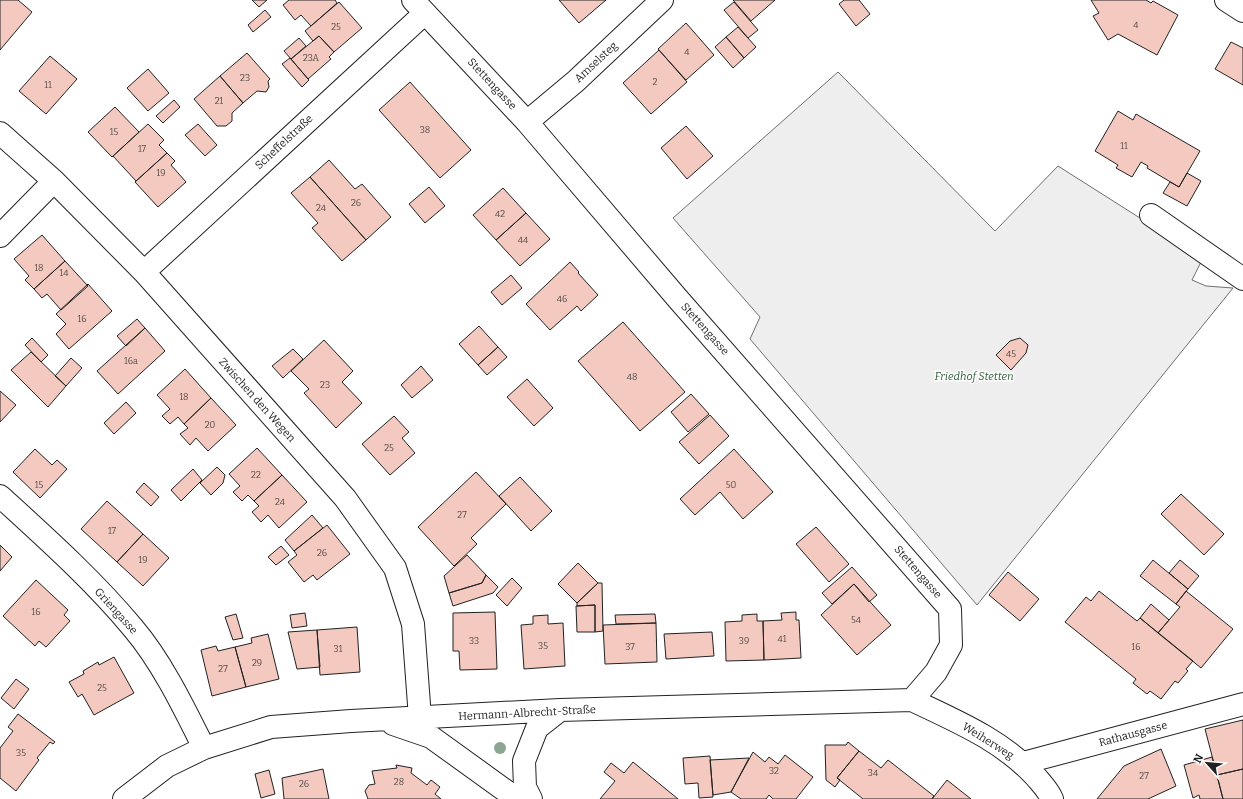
<svg xmlns="http://www.w3.org/2000/svg" width="1243" height="799" font-family="Bitter,serif">
<style>
.green{fill:#eee;stroke:#6f6f6f}
.building{fill:#f3c9c0;stroke:#222}
.lines{fill:none;stroke-linecap:round;stroke-linejoin:round}
.minor-casing{stroke:#222;stroke-width:24}
.minor{stroke:#fff;stroke-width:22}
.tree{fill:#8da692}
.labels{text-anchor:middle;dominant-baseline:central;stroke-width:3;stroke-linejoin:round;paint-order:stroke}
.number-label{font-size:9px;fill:#564c4a}
.street-label{font-size:11px;fill:#222;stroke:#fff}
.park-label{font-size:11px;font-style:italic;fill:#2f5e38;stroke:#fff}
</style>
<rect width="100%" height="100%" fill="#fff"/>
<path class="green" d="M838 72 995 231 1058 166 1203 258 1192 280 1206 286 1233 288 977 605 750 339 760 317 673 218Z"/>
<path class="building" d="M0 0H18L32 12 0 50Z
M252 0H267L259 7Z
M289 0H335L337 3 311 26 301 15 295 20 283 5Z
M559 0H606L579 23Z
M733 0H775L751 21Z
M844 0H859L870 14 856 26 839 4Z
M1091 0H1146L1151 3 1153 1 1178 15 1157 55 1118 34 1108 40 1093 16 1099 13Z
M339 2 362 28 334 52 319 36 313 41 305 31Z
M734 2 758 30 748 38 724 10Z
M265 10 271 17 253 32 248 25Z
M686 23 714 55 686 80 658 49Z
M738 27 756 47 744 58 726 37Z
M319 36 334 52 329 57 331 59 308 79 291 59Z
M726 37 744 58 733 68 715 47Z
M299 38 306 46 291 59 284 51Z
M1231 42 1243 48V85L1215 69Z
M659 50 687 82 651 114 623 83Z
M247 53 270 79 268 81 269 87 266 92 257 91 243 103 220 76Z
M50 56 77 79 46 114 19 91Z
M290 58 309 80 302 87 282 64Z
M148 69 169 93 148 111 127 88Z
M220 76 243 103 232 113V121L226 126H217L194 99Z
M410 82 471 150 440 178 379 110Z
M174 100 180 107 163 123 156 116Z
M115 107 139 132 112 157 88 132Z
M1118 111 1133 120 1136 114 1200 151 1179 187 1147 168 1148 166 1141 162 1132 177 1116 168 1118 165 1095 151Z
M148 124 164 140 159 145 167 153 136 181 113 156Z
M198 124 217 145 205 156 185 135Z
M686 126 713 156 687 179 661 148Z
M167 153 175 161 171 165 186 182 158 207 135 182Z
M329 160 355 189 362 184 391 217 366 240 310 177Z
M1187 173 1201 181 1187 206 1163 193 1170 182 1179 187Z
M310 177 366 240 342 261 312 228 318 223 291 193Z
M429 187 445 206 425 223 409 204Z
M503 188 526 213 496 240 473 215Z
M526 213 550 239 520 266 496 240Z
M42 235 65 261 34 289 25 280 29 276 14 259Z
M65 261 88 286 61 310 47 294 42 298 34 289Z
M570 262 579 272 578 273 598 295 581 311 577 306 550 330 526 304Z
M511 275 522 288 502 305 491 292Z
M88 284 112 311 69 349 56 334 66 324 56 314Z
M137 319 145 328 126 346 117 336Z
M623 322 685 392 640 431 578 361Z
M479 326 498 347 478 365 459 344Z
M145 328 165 351 118 394 97 371Z
M32 338 48 355 41 362 25 345Z
M1020 338 1028 345 1026 353 1011 370 996 355 1010 341Z
M324 340 353 371 342 382 362 403 336 428 304 393 309 389 291 371Z
M498 347 507 357 487 375 478 365Z
M293 349 303 359 283 378 272 366Z
M31 352 66 386 48 407 11 370Z
M71 358 82 368 66 386 55 376Z
M421 366 433 380 412 398 401 385Z
M185 369 211 398 184 424 178 417 170 424 162 416 170 409 157 395Z
M527 379 553 408 534 426 507 397Z
M0 391 16 405 0 422Z
M691 394 709 414 688 432 671 412Z
M211 398 236 425 208 451 196 438 190 445 180 434 188 428 184 424Z
M126 402 136 413 114 434 104 423Z
M710 415 729 436 699 464 679 442Z
M394 416 409 432 402 438 415 453 390 475 362 444Z
M257 448 282 475 254 501 248 495 242 501 233 492 240 486 229 474Z
M35 449 52 465 57 460 67 469 40 498 13 472Z
M734 449 773 492 743 519 720 492 695 515 680 499Z
M217 467 225 475 223 483 211 495 200 483Z
M193 469 202 480 181 501 171 490Z
M476 472 506 504 471 538 477 544 454 566 418 527Z
M282 475 307 502 279 528 268 515 261 522 252 512 259 506 254 501Z
M520 477 552 511 531 531 499 496Z
M144 483 159 497 151 506 136 492Z
M1181 494 1224 534 1204 555 1161 514Z
M107 501 143 534 117 562 81 529Z
M312 515 323 528 294 551 285 540Z
M327 525 350 554 317 580 313 575 304 582 288 562 297 555 294 551Z
M816 527 849 564 829 582 796 544Z
M143 534 169 558 143 586 117 562Z
M0 545 12 557 0 571Z
M281 546 289 555 276 565 268 557Z
M467 555 486 575 482 583 449 593 444 576Z
M1153 560 1188 589 1176 604 1140 576Z
M1180 560 1199 576 1188 589 1169 573Z
M578 563 598 583 577 603 558 584Z
M852 567 877 595 869 602 854 584 832 604 822 593Z
M1008 572 1039 599 1020 621 989 595Z
M486 575 498 587 493 593 453 606 449 593 482 583Z
M512 578 522 588 507 606 496 595Z
M36 580 68 610 64 615 70 621 46 647 39 641 35 646 3 616Z
M598 583H602L603 631 595 632V605L577 606V603Z
M854 584 891 625 857 655 821 615Z
M1099 591 1137 621 1140 618 1193 661 1186 669 1188 671 1178 683 1175 681 1161 699 1150 691 1147 694 1133 683 1136 679 1065 622 1086 597 1091 601Z
M1186 591 1233 629 1201 668 1158 633 1180 607 1176 604Z
M1151 604 1169 620 1158 633 1140 618Z
M595 605V632H577L576 606Z
M495 612 497 669 460 670 459 651H453V613Z
M796 612V620H799L801 658 764 660 763 621 782 620 781 613Z
M305 613 307 626 292 628 290 615Z
M236 614 243 638 233 640 225 617Z
M655 614 656 623 616 624 615 615Z
M757 614V621H763L764 660 726 661 725 622 742 621V615Z
M548 615V624L563 623 565 666 524 669 521 625 533 624V616Z
M656 623 657 662 605 664 603 625Z
M357 627 360 672 320 675 317 630Z
M317 630 320 667 297 669 288 632Z
M712 632 714 656 666 659 664 634Z
M268 634 279 679 246 687 235 647 252 643 251 638Z
M216 646 218 651 235 647 246 687 212 696 201 650Z
M114 657 134 693 94 715 82 694 78 697 69 682 84 674 83 671 98 662 99 665Z
M16 679 29 689 14 709 1 698Z
M18 714 55 742 53 744 50 742 37 758 39 760 16 791 0 778V748L13 731 8 727Z
M1243 720V769L1217 775 1205 729Z
M848 742 859 751 837 778 840 780 835 787 826 780 825 745H846Z
M1161 749 1176 786 1148 799H1097L1124 766Z
M859 751 881 768 888 760 934 796 932 799H863L837 778Z
M753 752 765 762 769 757 778 764 785 755 813 777 796 799H773L769 795 766 799H741L731 792Z
M710 756 713 797 699 798 698 783 685 784 683 758Z
M1212 757 1223 799H1200L1199 795 1193 798 1184 765Z
M749 758 731 792 713 795 710 760Z
M633 762 678 799H600L615 781 604 772 611 763 624 773Z
M396 765 412 768 411 773 427 785 431 780 440 787 435 794 441 799H368L365 791 369 785 375 784 372 771 397 768Z
M323 769 329 799H284L282 778Z
M1243 769V799H1223L1217 775Z
M269 770 275 794 261 798 255 774Z
M947 780 971 799H932Z"/>
<g class="lines">
<defs>
<path id="minor" d="M1226 0 1243 11
M527 122 576 81 662 0
M0 133 54 181 144 272 345 498 395 568 413 624 420 718
M1151 215 1243 279
M0 236 54 181
M144 272 425 13
M0 496C46 538 93 580 133 628 162 662 184 708 204 748
M912 700C956 721 1002 740 1036 777 1042 784 1048 790 1052 799
M393 724 431 737 517 799
M1023 763 1243 704
M124 799 167 766 204 748 271 727 351 721 560 710 912 700 936 672 951 645 950 609 678 299 527 122 413 0
M531 799 525 787 524 761 537 728 560 710"/>
</defs>
<use href="#minor" class="minor-casing"/>
<use href="#minor" class="minor"/>
</g>
<circle class="tree" cx="500" cy="748" r="6"/>
<g class="labels">
<g class="number-label">
<text x="1136" y="25">4</text>
<text x="336" y="27">25</text>
<text x="687" y="52">4</text>
<text x="311" y="58">23A</text>
<text x="245" y="78">23</text>
<text x="655" y="82">2</text>
<text x="48" y="85">11</text>
<text x="219" y="101">21</text>
<text x="425" y="130">38</text>
<text x="114" y="132">15</text>
<text x="1124" y="146">11</text>
<text x="142" y="149">17</text>
<text x="161" y="173">19</text>
<text x="356" y="203">26</text>
<text x="321" y="208">24</text>
<text x="500" y="214">42</text>
<text x="523" y="240">44</text>
<text x="39" y="268">18</text>
<text x="64" y="273">14</text>
<text x="562" y="299">46</text>
<text x="82" y="319">16</text>
<text x="1011" y="354">45</text>
<text x="131" y="361">16a</text>
<text x="632" y="377">48</text>
<text x="325" y="385">23</text>
<text x="184" y="397">18</text>
<text x="210" y="425">20</text>
<text x="389" y="448">25</text>
<text x="256" y="475">22</text>
<text x="39" y="485">15</text>
<text x="731" y="485">50</text>
<text x="280" y="502">24</text>
<text x="462" y="515">27</text>
<text x="112" y="531">17</text>
<text x="322" y="553">26</text>
<text x="143" y="560">19</text>
<text x="36" y="612">16</text>
<text x="856" y="620">54</text>
<text x="782" y="639">41</text>
<text x="474" y="641">33</text>
<text x="744" y="641">39</text>
<text x="543" y="646">35</text>
<text x="630" y="647">37</text>
<text x="1136" y="647">16</text>
<text x="338" y="649">31</text>
<text x="257" y="663">29</text>
<text x="223" y="669">27</text>
<text x="102" y="688">25</text>
<text x="21" y="753">35</text>
<text x="774" y="771">32</text>
<text x="873" y="773">34</text>
<text x="1144" y="776">27</text>
<text x="399" y="782">28</text>
<text x="304" y="784">26</text>
</g>
<g class="street-label">
<text transform="translate(596 62) rotate(-43)">Amselsteg</text>
<text transform="translate(492 84) rotate(47)">Stettengasse</text>
<text transform="translate(284 142) rotate(-43)">Scheffelstraße</text>
<text transform="translate(705 329) rotate(48)">Stettengasse</text>
<text transform="translate(257 400) rotate(48)">Zwischen den Wegen</text>
<text transform="translate(918 572) rotate(49)">Stettengasse</text>
<text transform="translate(116 611) rotate(48)">Griengasse</text>
<text transform="translate(527 713) rotate(-3)">Hermann-Albrecht-Straße</text>
<text transform="translate(1133 734) rotate(-15)">Rathausgasse</text>
<text transform="translate(988 741) rotate(32)">Weiherweg</text>
</g>
<g class="park-label">
<text x="974" y="376">Friedhof Stetten</text>
</g>
</g>
<g transform="translate(1207 763) rotate(297)" stroke="#ffffff" stroke-width="3" paint-order="stroke">
<path d="M0-3L7 15L0 10L-7 15Z" fill="#222222"/>
<text y="-6" font-size="11" font-weight="bold" text-anchor="middle" fill="#222222">N</text>
</g>
</svg>
